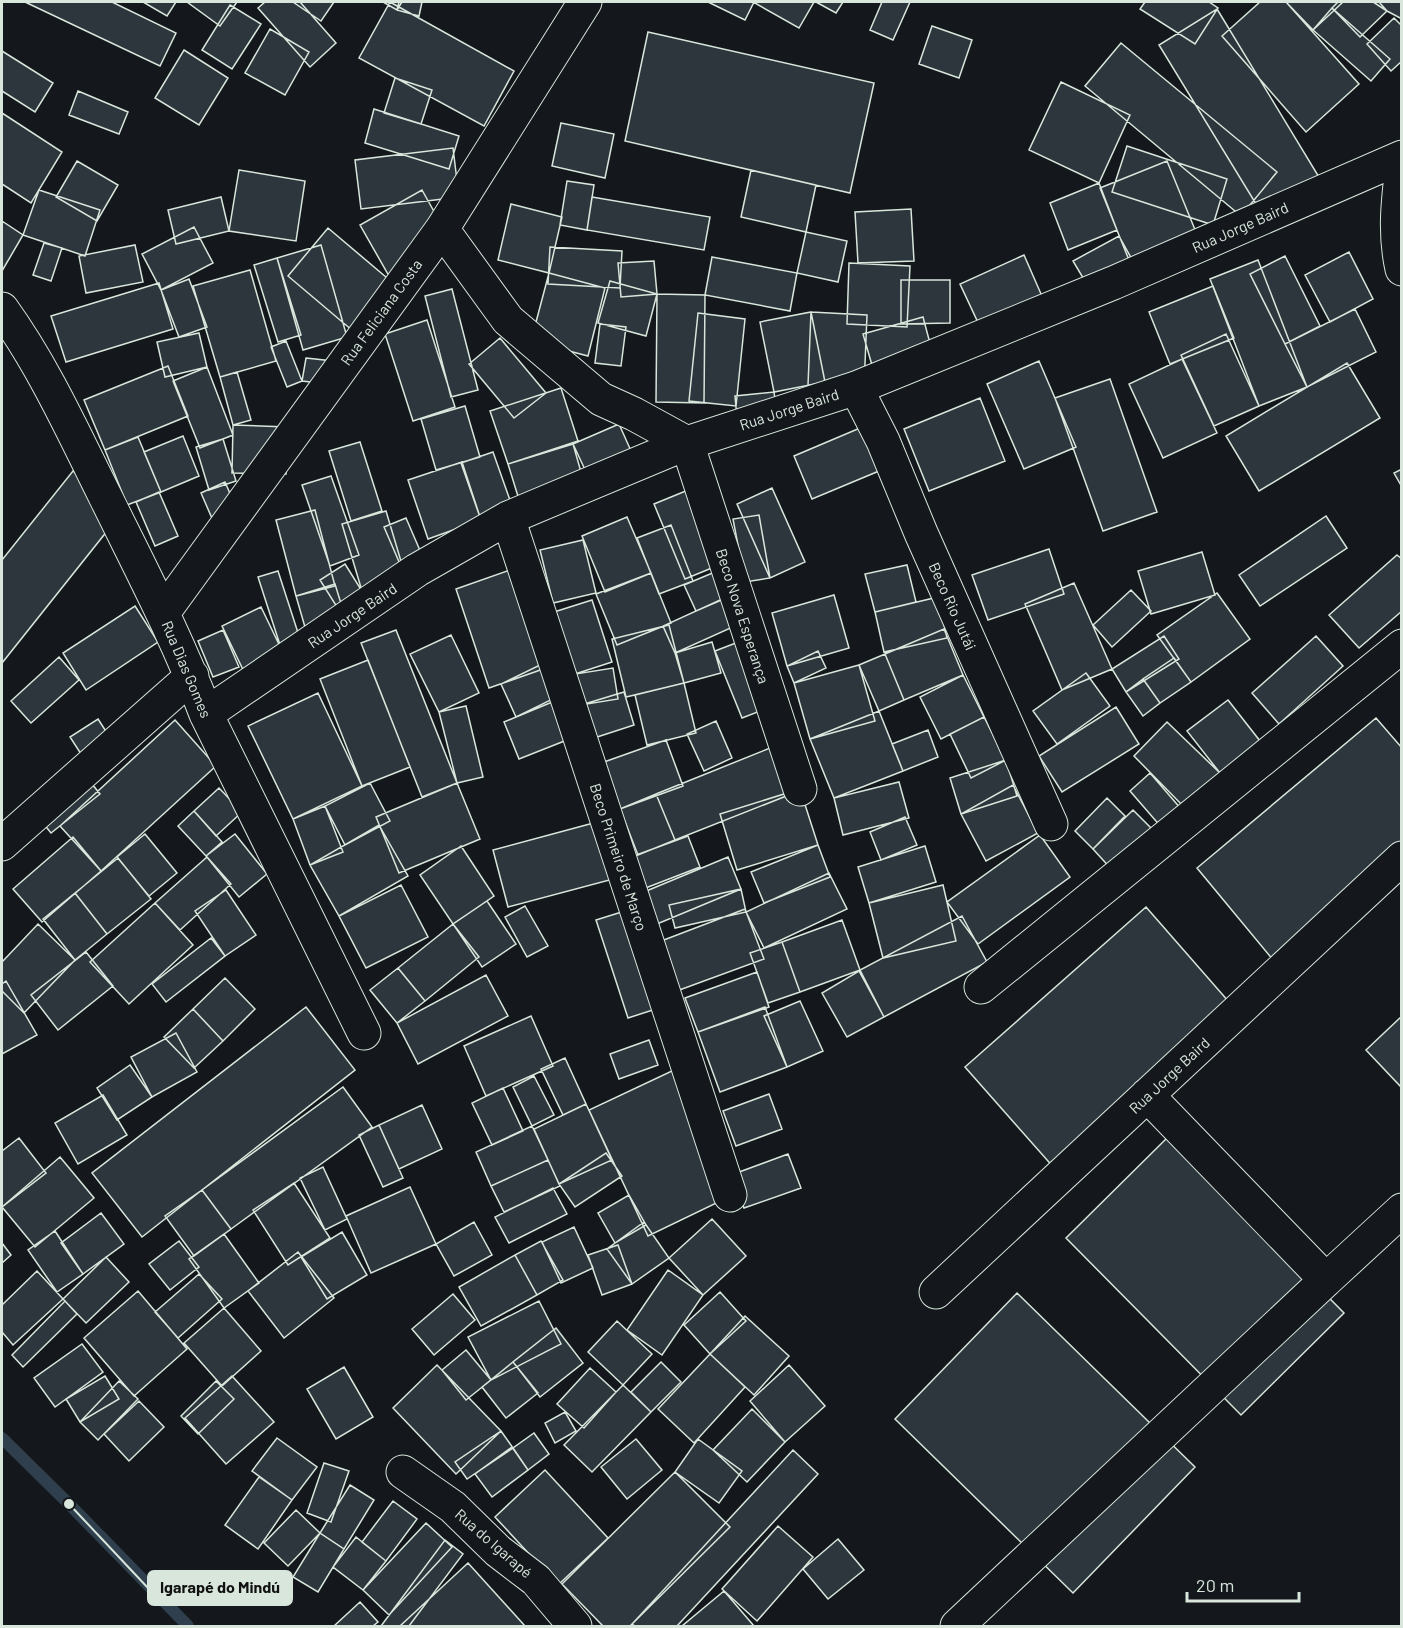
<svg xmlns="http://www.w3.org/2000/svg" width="1403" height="1628" font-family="Barlow,sans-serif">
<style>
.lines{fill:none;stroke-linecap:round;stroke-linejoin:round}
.stream{stroke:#2f3f4d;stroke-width:12}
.building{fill:#2c363c;stroke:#d8e6dc;stroke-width:1.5}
.minor-casing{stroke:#d8e6dc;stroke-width:35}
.minor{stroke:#14181c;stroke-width:33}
.labels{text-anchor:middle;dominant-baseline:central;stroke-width:4.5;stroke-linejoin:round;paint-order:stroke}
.street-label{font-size:15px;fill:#d8e6dc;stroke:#14181c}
.leader{fill:none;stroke:#d8e6dc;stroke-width:2}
.callout-dot{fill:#d8e6dc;stroke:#14181c;stroke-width:2}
.callout{fill:#d8e6dc;stroke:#d8e6dc;stroke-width:2}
.callout-label{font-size:16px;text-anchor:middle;font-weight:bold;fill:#111}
</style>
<rect width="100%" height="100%" fill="#14181c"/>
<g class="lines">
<path class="stream" d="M2 1438 69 1504 188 1626"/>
</g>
<path class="building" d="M25 2H112L176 33 160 66Z
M143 2H176L167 16Z
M187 2H237L220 26Z
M265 2H300L336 43 310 67 258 8Z
M293 2H334L321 21Z
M383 2H402L397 10Z
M390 2 514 71 484 126 359 58Z
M399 2H422L419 16 397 10Z
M708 2H754L745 20Z
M753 2H814L799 28Z
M816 2H843L836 13Z
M882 2H910L893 40 870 30Z
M1145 2H1209L1218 8 1195 44 1140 9Z
M1260 2H1286L1359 84 1306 132 1222 36Z
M1286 2H1343L1313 30Z
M1338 2H1379L1387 11 1360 37 1332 8Z
M1373 2H1402V19L1387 11Z
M230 5 261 24 232 69 202 50Z
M1332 8 1390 59 1371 81 1313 30Z
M1217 9 1325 187 1267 222 1159 45Z
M1394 18 1402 26V61L1391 71 1367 44Z
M932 26 972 40 959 78 919 64Z
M270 29 309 52 285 95 245 73Z
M648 32 874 83 850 193 625 141Z
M1121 43 1277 172 1241 216 1085 86Z
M184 50 228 78 199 125 155 98Z
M2 51 53 83 35 112 2 91Z
M395 78 432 90 421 124 384 113Z
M1061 82 1130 115 1099 183 1029 150Z
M78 91 128 112 119 134 69 115Z
M374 109 459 136 449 169 365 143Z
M2 113 62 152 31 203 2 184Z
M561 123 614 134 605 178 552 166Z
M1127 146 1227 179 1213 225 1112 192Z
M453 148 459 197 361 209 355 160Z
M77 161 118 185 97 221 56 197Z
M1167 161 1200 242 1133 270 1100 188Z
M239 170 305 181 296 241 229 231Z
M751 170 816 185 806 232 741 217Z
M567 181 594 185 587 230 560 225Z
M1099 183 1117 230 1068 250 1050 203Z
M39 190 100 210 85 256 23 235Z
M422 190 455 249 393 283 360 225Z
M221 197 229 231 176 244 168 210Z
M592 197 710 217 704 250 587 230Z
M511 204 562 217 549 273 498 260Z
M911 209 914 261 858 263 855 212Z
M2 221 23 235 2 271Z
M194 227 213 263 161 290 142 254Z
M328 228 393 283 353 331 288 276Z
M806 232 847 241 838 282 797 273Z
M1119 236 1134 263 1089 288 1073 261Z
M44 243 62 248 51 281 33 275Z
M135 245 143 282 86 293 79 256Z
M321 245 347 337 303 350 277 258Z
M550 247 622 251 620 288 548 284Z
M1349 252 1373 299 1330 322 1305 275Z
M1024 255 1045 303 982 331 960 284Z
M1285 256 1320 326 1285 344 1250 274Z
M712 257 797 273 790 311 705 295Z
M277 258 301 335 278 342 254 265Z
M1258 260 1307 387 1259 406 1210 279Z
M654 261 657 294 621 297 618 263Z
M849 263 910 266 907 327 847 324Z
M250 270 276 361 220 377 193 286Z
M549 273 605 288 588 356 531 341Z
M189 279 207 327 179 337 161 290Z
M901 280H950V323L901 324Z
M610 281 657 294 646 336 598 323Z
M159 283 173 329 66 362 51 316Z
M1213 286 1234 338 1170 364 1149 312Z
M452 289 478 390 451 397 425 296Z
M657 294 705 295 704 403 656 402Z
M1355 309 1376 352 1307 387 1285 344Z
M811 312 825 382 774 392 760 322Z
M811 312 867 315 864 388 808 385Z
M698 313 745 319 736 406 689 401Z
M923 317 935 362 876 379 863 334Z
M427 320 455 407 413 421 385 334Z
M600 324 626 327 621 366 595 363Z
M199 333 207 367 165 377 157 342Z
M1226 334 1259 406 1214 426 1181 355Z
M500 338 546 393 514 418 469 364Z
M286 341 302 381 287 387 271 347Z
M306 358 333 361 329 384 302 381Z
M1182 359 1217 433 1163 458 1129 384Z
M1039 361 1076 447 1024 469 987 384Z
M1347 363 1380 418 1259 491 1226 436Z
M168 366 188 416 105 450 84 400Z
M207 367 233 435 200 448 173 381Z
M237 372 251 420 233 425 220 377Z
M1110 379 1157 512 1103 531 1055 398Z
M561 388 578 441 508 464 490 411Z
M774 392 777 414 737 419 735 396Z
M980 398 1005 461 929 491 904 429Z
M465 406 480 457 436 470 421 419Z
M619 424 640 471 595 491 573 444Z
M233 425 287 427 286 474 232 473Z
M860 428 879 471 812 499 794 456Z
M183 436 199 476 161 492 144 452Z
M138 437 161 492 127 505 105 450Z
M223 439 236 481 209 490 196 447Z
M360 442 382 511 351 521 329 451Z
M573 444 585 486 521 506 508 464Z
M493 452 518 523 481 520 461 463Z
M462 462 481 520 428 539 408 480Z
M1402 469V487L1394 473Z
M73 471 123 511 2 663V560Z
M331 476 359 555 330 566 302 485Z
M225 482 245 528 221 539 201 493Z
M693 488 724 563 685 579 654 504Z
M772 488 805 562 770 578 737 504Z
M159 492 178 536 155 546 136 502Z
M315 510 335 586 296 596 276 520Z
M386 511 406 578 362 591 342 524Z
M759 515 770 578 745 582 733 519Z
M1326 516 1347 548 1260 606 1239 575Z
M627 517 651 573 605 592 582 536Z
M406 518 428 569 406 578 384 527Z
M671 525 693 581 659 594 637 538Z
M583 540 596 593 553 603 540 550Z
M1049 549 1064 594 988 620 972 575Z
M1202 552 1215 595 1151 614 1138 571Z
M1397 555 1402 559V611L1359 648 1329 615Z
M345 564 372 607 347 623 320 580Z
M907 565 916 602 875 612 865 574Z
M513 569 546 668 489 688 456 589Z
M722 569 733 595 696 611 684 585Z
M278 571 301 642 281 648 258 577Z
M651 573 671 623 617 645 596 594Z
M1074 583 1112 669 1062 690 1025 604Z
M335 584 347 623 307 634 296 596Z
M1131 590 1151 611 1112 647 1093 625Z
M1217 593 1250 639 1191 682 1157 635Z
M731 595 744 622 675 653 663 626Z
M834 595 849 648 787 666 772 613Z
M938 597 947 638 884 652 875 612Z
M592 600 612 662 575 674 554 612Z
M135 606 158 642 86 690 63 653Z
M261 607 287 661 248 680 222 626Z
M669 625 684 683 626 697 612 639Z
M944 629 963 675 904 700 885 654Z
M223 630 239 667 213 677 198 641Z
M396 630 457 783 422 797 361 643Z
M451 635 479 693 439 712 410 654Z
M1164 636 1179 659 1126 692 1112 669Z
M1316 636 1343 666 1279 724 1252 693Z
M741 641 768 708 742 718 715 651Z
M712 642 721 673 684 683 675 653Z
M818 651 826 668 794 683 787 666Z
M885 654 904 700 879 711 859 665Z
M59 657 79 680 31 723 11 701Z
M1174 658 1191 682 1160 703 1143 679Z
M368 660 410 767 362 786 320 679Z
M542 664 557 697 516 717 501 684Z
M859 665 875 721 810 739 794 683Z
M613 668 618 699 581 705 575 674Z
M1086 673 1110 706 1057 744 1033 711Z
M963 675 984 717 941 739 920 697Z
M1143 679 1160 703 1143 716 1126 692Z
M684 683 696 733 647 745 635 695Z
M624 692 634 725 591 739 581 705Z
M318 693 362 786 293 819 248 726Z
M557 700 572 738 519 759 504 722Z
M1228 700 1260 741 1220 773 1187 731Z
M466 706 483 777 457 783 439 712Z
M1116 707 1139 744 1062 792 1039 756Z
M879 711 903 771 834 798 810 739Z
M984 717 1006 760 971 778 950 734Z
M1376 718 1402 748V872L1283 972 1197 868Z
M98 719 109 736 81 754 70 737Z
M175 720 216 766 101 871 60 826Z
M716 721 732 758 704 771 687 734Z
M1167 722 1220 773 1185 808 1134 756Z
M928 730 938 757 903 771 892 744Z
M666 740 683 786 620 809 604 762Z
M785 742 804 789 675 840 656 794Z
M1006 760 1017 796 961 814 950 778Z
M1150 773 1182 810 1162 828 1130 791Z
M84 774 100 794 51 833 35 813Z
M899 782 909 818 843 835 834 798Z
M370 783 390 821 345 845 325 806Z
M457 783 480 839 399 873 376 817Z
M1013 785 1038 833 986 861 961 814Z
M219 788 242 812 216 836 194 811Z
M800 789 818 845 737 870 720 814Z
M656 794 675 840 638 855 620 809Z
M1107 798 1125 816 1093 849 1075 831Z
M325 806 343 852 310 865 293 819Z
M1133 810 1154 831 1113 871 1093 849Z
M194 811 222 842 206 856 178 826Z
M905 817 917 845 881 860 870 832Z
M601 821 617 878 508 907 493 850Z
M379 825 408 876 339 916 310 865Z
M145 834 177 873 149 896 117 857Z
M235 834 267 874 239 897 206 856Z
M1040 835 1070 877 978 944 947 902Z
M688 836 700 867 643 889 631 857Z
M73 837 101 871 42 922 13 889Z
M818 845 830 877 764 903 751 872Z
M461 846 494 896 453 924 420 875Z
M925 846 936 882 869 903 858 867Z
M207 857 231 884 180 930 155 903Z
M728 857 741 889 657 924 644 892Z
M118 858 151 899 107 934 75 893Z
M829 873 847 909 764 948 746 912Z
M401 885 428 937 366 968 339 916Z
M943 885 956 941 883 958 869 903Z
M741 889 746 912 675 928 669 905Z
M226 890 256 935 225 956 195 911Z
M75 893 107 934 75 960 43 919Z
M487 901 516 944 482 967 453 924Z
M155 903 193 945 129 1004 90 962Z
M525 906 548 946 527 957 505 917Z
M1146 907 1243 1018 1063 1178 965 1067Z
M745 909 764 959 674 992 656 943Z
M628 910 659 1008 628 1018 596 920Z
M962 916 987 962 884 1017 860 970Z
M842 920 860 970 800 992 782 942Z
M38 924 75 960 24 1013 2 991V962Z
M453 924 479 957 425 1001 398 968Z
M211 938 225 956 166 1002 152 984Z
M782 942 800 992 768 1003 750 953Z
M86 952 113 986 58 1030 31 995Z
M398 968 425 1001 397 1023 370 990Z
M859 971 884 1017 847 1037 822 993Z
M757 972 769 1007 698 1032 685 998Z
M486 975 508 1016 418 1064 397 1023Z
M225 978 255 1009 223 1041 193 1009Z
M6 981 37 1035 2 1054V984Z
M800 1001 823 1051 787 1067 764 1016Z
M306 1007 355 1070 142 1237 92 1173Z
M765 1007 787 1067 720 1092 698 1032Z
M193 1009 223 1041 194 1068 164 1037Z
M531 1016 553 1066 486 1096 464 1046Z
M1402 1016V1088L1366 1050Z
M176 1033 197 1072 152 1097 131 1057Z
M649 1040 658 1065 619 1079 610 1054Z
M565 1058 586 1104 563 1115 541 1069Z
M130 1065 152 1097 117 1120 97 1088Z
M674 1070 733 1195 648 1236 589 1110Z
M534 1076 554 1115 532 1126 513 1087Z
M343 1087 372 1127 231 1229 202 1190Z
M503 1088 523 1131 492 1145 472 1103Z
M769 1094 782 1129 736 1146 723 1111Z
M103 1095 127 1135 78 1164 55 1123Z
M586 1104 612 1160 559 1184 534 1129Z
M422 1105 442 1149 399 1169 379 1125Z
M379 1125 403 1178 383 1187 359 1135Z
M532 1126 548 1160 491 1186 476 1152Z
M1169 1136 1344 1313 1241 1415 1066 1238Z
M19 1138 46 1173 2 1207V1151Z
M606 1153 622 1176 575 1207 559 1184Z
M788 1154 801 1188 744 1208 731 1175Z
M60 1157 94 1198 35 1247 2 1207Z
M548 1160 560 1186 504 1212 491 1186Z
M323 1167 347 1219 325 1230 300 1178Z
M294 1183 330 1238 288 1265 253 1210Z
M410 1187 436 1244 371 1273 346 1216Z
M553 1188 567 1214 509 1243 495 1217Z
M202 1190 231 1229 194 1256 165 1216Z
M629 1195 646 1225 615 1243 598 1213Z
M101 1213 124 1244 83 1274 61 1243Z
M712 1219 746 1256 703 1295 669 1258Z
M474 1222 492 1255 454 1276 436 1244Z
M644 1222 669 1258 632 1284 607 1249Z
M574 1227 593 1268 561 1283 542 1242Z
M55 1231 83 1274 57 1292 28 1250Z
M342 1232 367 1275 327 1299 301 1257Z
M224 1234 259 1283 224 1308 189 1259Z
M179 1241 199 1267 170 1290 149 1264Z
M541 1241 563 1280 537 1295 515 1255Z
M2 1243 11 1255 2 1263Z
M618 1245 632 1284 602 1295 588 1255Z
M298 1252 334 1298 284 1338 248 1291Z
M515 1255 537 1295 481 1326 459 1287Z
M106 1257 129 1282 86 1323 63 1299Z
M668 1270 703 1295 662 1355 627 1330Z
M37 1271 63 1299 13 1345 2 1332V1305Z
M199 1274 222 1299 178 1338 155 1312Z
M138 1291 187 1349 134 1396 84 1338Z
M720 1292 746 1321 710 1354 684 1325Z
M1017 1293 1195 1467 1073 1593 895 1419Z
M453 1294 475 1320 434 1355 412 1329Z
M65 1301 77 1314 23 1367 12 1355Z
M539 1301 561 1344 491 1380 468 1337Z
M224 1308 261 1351 222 1386 184 1343Z
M745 1316 789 1356 754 1395 710 1354Z
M617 1321 652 1354 623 1385 588 1352Z
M556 1328 583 1363 540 1397 513 1362Z
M82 1344 103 1372 55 1407 34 1378Z
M466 1350 491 1380 466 1400 442 1370Z
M710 1354 745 1387 694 1443 658 1409Z
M513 1362 538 1393 506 1418 482 1387Z
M661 1362 681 1382 651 1412 631 1392Z
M437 1365 501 1431 456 1474 393 1408Z
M789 1365 825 1406 785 1442 750 1401Z
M344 1367 373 1417 336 1439 307 1389Z
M590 1368 616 1392 584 1428 557 1404Z
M105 1376 119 1399 80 1422 66 1399Z
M232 1376 274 1422 226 1464 185 1418Z
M119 1381 138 1399 98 1440 80 1422Z
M216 1381 234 1399 198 1434 181 1416Z
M623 1385 651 1412 592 1472 564 1445Z
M139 1401 164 1427 129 1461 104 1434Z
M752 1409 785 1442 747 1482 713 1450Z
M565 1412 576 1431 555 1443 545 1423Z
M501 1431 513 1448 467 1479 455 1462Z
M534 1433 549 1454 528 1470 513 1448Z
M277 1438 317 1467 292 1500 252 1471Z
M636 1439 662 1470 627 1499 601 1467Z
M698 1439 742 1471 719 1503 675 1472Z
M512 1447 528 1470 492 1497 475 1474Z
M793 1450 818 1474 677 1626H635L632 1624Z
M324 1463 349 1471 331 1522 307 1513Z
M545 1470 608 1538 558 1585 495 1517Z
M675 1472 730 1527 630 1626H603L562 1584Z
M259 1477 292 1500 258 1549 225 1525Z
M350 1485 374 1500 344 1549 320 1533Z
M393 1501 417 1519 386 1561 362 1542Z
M296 1510 320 1533 288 1566 264 1543Z
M426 1523 452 1547 389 1615 363 1590Z
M778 1526 813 1557 757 1621 722 1589Z
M320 1533 344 1549 318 1592 293 1577Z
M356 1537 386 1561 363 1590 333 1567Z
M838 1539 864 1570 828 1599 803 1569Z
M445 1540 463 1554 409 1626H381Z
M468 1563 525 1626H400Z
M724 1591 754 1626H682Z
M360 1602 378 1622 373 1626H334Z"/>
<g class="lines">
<defs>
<path id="minor" d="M1402 166C1398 201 1394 234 1402 269
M442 229 508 320 601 399 634 414 687 443 800 789
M2 309C44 367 74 434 106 498 141 569 178 640 206 714L364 1033
M856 388 883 441 921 533 1051 824
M508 518 730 1195
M163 613 442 229 585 2
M206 714 417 570 508 518 687 443 856 388 1113 283 1402 157
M2 844 192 676
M981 987 1402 646
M1147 1095 1326 1280 1402 1210
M936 1292 1402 858
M403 1472 453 1507 498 1551 536 1580 575 1626
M957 1626 1326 1280"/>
</defs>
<use href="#minor" class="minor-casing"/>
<use href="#minor" class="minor"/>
</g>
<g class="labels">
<g class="street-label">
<text transform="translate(1240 227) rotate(-24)">Rua Jorge Baird</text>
<text transform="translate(381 312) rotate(-54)">Rua Feliciana Costa</text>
<text transform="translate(789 409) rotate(-18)">Rua Jorge Baird</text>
<text transform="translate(953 606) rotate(66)">Beco Rio Jutái</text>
<text transform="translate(352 615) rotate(-34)">Rua Jorge Baird</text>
<text transform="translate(743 616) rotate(72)">Beco Nova Esperança</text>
<text transform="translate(187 669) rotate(67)">Rua Dias Gomes</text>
<text transform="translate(619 857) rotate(72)">Beco Primeiro de Março</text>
<text transform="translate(1169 1075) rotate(-43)">Rua Jorge Baird</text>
<text transform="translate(494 1543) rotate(41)">Rua do Igarapé</text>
</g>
</g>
<path class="leader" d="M69 1504L148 1588"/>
<circle class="callout-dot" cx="69" cy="1504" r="6"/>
<rect class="callout" x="148" y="1571" width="144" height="34" rx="6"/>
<g class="callout-label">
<text x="220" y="1593">Igarapé do Mindú</text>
</g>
<rect width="1403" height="1628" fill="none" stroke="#d8e6dc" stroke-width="6"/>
<path d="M1187 1592v9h112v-9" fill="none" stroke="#d8e6dc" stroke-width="3"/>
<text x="1196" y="1592" font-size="18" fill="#d8e6dc" stroke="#14181c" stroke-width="4.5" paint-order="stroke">20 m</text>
</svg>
